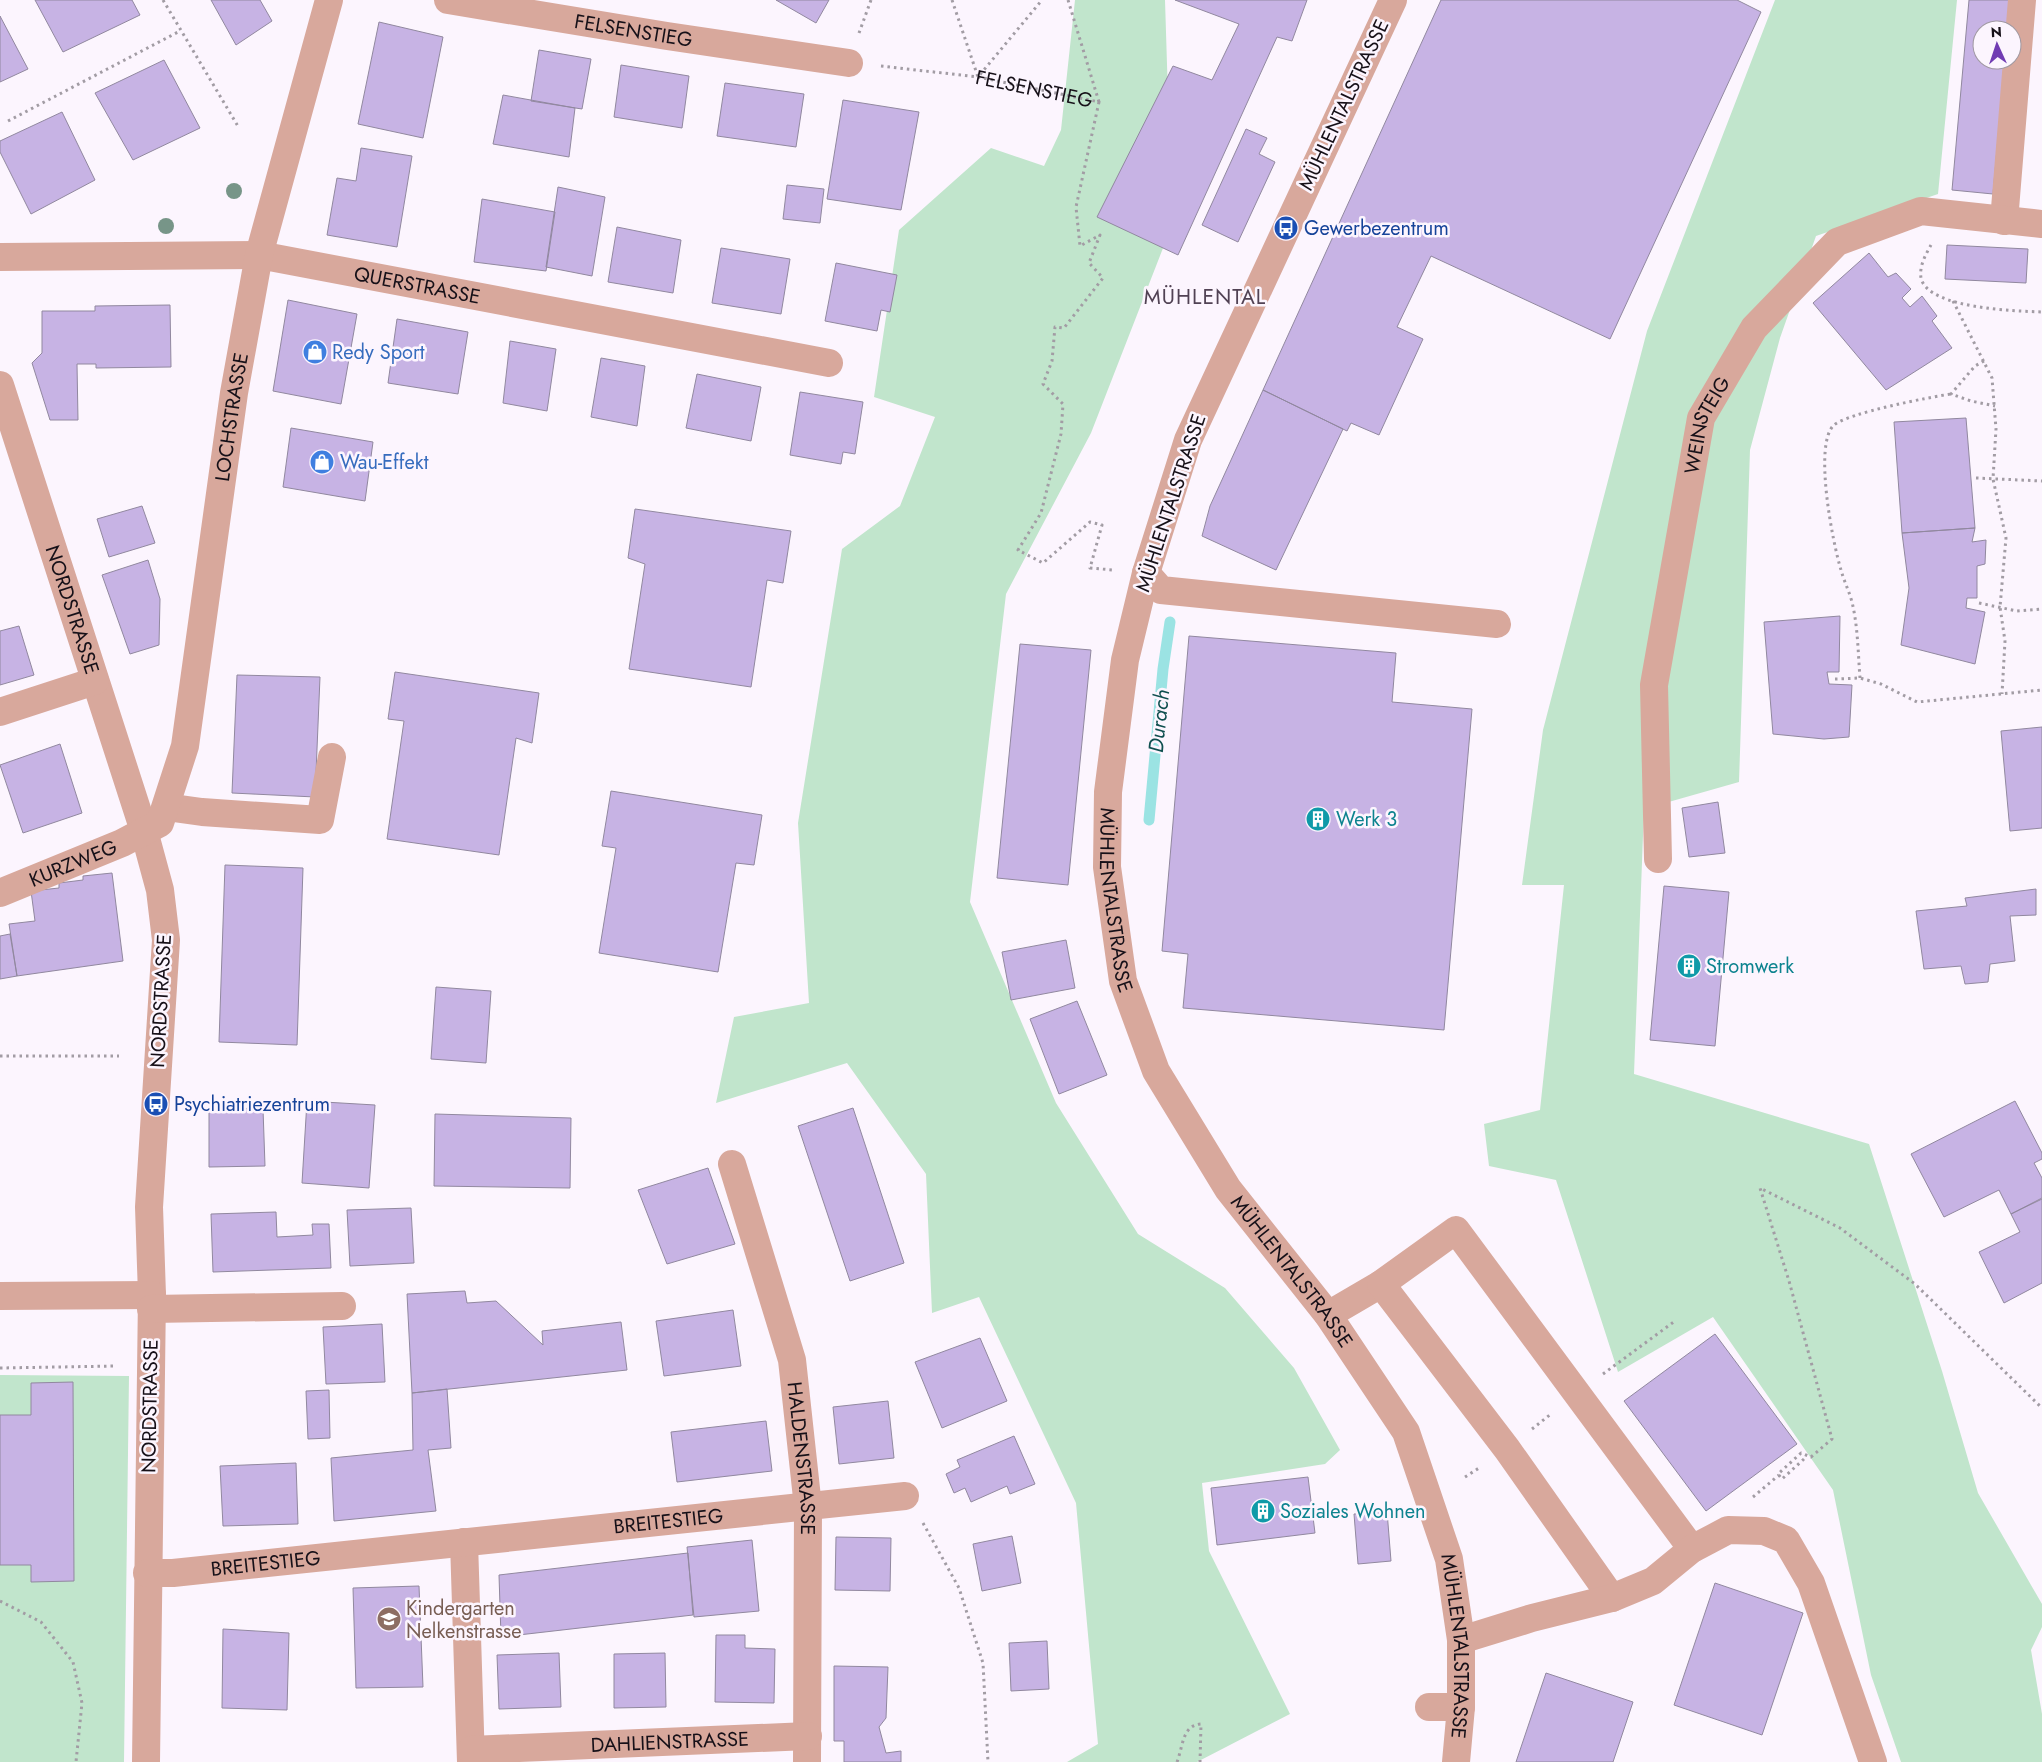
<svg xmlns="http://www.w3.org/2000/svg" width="2042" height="1762" font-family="Jost,sans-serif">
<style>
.green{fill:#c1e5cc}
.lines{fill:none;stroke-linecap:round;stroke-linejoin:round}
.stream{stroke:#9be3e3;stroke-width:11}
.building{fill:#c7b3e4;stroke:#91889f}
.path{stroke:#a29ca4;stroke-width:3;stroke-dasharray:2.5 4;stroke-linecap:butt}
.minor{stroke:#d8a89c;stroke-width:28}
.tree{fill:#779588}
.labels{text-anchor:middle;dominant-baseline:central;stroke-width:5;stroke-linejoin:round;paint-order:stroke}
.street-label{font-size:20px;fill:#161018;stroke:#fcf5fe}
.transit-label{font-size:20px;fill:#164399;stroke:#fcf5fe;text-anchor:start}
.shop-label{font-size:20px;fill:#366cbe;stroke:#fcf5fe;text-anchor:start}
.culture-label{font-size:20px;fill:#0d838f;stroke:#fcf5fe;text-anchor:start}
.education-label{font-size:20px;fill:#785e54;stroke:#fcf5fe;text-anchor:start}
.neighbourhood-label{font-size:21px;letter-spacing:1px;fill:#514254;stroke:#fcf5fe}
.water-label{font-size:21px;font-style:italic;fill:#0e4f4f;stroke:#fcf5fe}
</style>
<rect width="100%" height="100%" fill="#fcf5fe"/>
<path class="green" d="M1075 0H1165L1172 225 1091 433 1006 594 970 902 1056 1103 1138 1234 1225 1288 1294 1368 1340 1450 1325 1464 1202 1483 1209 1551 1290 1714 1197 1762H1067L1098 1744 1076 1503 979 1297 932 1313 926 1174 847 1063 716 1103 734 1017 809 1003 798 823 842 549 900 506 935 417 874 397 899 230 991 148 1044 166 1061 130Z
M1775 0H1957L1938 194 1816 236 1780 338 1750 450 1739 782 1644 809 1634 1074 1869 1144 1942 1371 1978 1493 2042 1604V1627L2031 1650 2042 1714V1762H1901L1871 1675 1833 1490 1713 1317 1618 1372 1556 1180 1489 1166 1484 1124 1540 1110 1564 885H1522L1543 730 1647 331Z
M0 1375 129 1376 124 1762H0Z"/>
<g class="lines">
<path class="stream" d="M1149 820 1163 669 1170 622"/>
</g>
<path class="building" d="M35 0H132L140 15 63 52Z
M211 0H260L272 21 236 45Z
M776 0H829L816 23Z
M1175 0H1307L1292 41 1277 37 1178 255 1097 217 1173 66 1212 80 1239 24Z
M1441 0H1737L1761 12 1610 339 1431 256 1397 327 1423 339 1379 435 1351 423 1347 431 1263 390Z
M1969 0H2010L2008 30H1982V60H2005L1993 194 1952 190Z
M0 16 28 69 0 82Z
M379 22 443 37 423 138 358 124Z
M539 50 591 59 582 109 531 101Z
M164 60 200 128 133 160 95 93Z
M621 65 689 76 682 128 614 117Z
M725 83 804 94 796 147 717 136Z
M503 95 575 108 569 157 493 144Z
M843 100 919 112 901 210 827 199Z
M62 112 95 180 31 214 0 152V141Z
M1246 129 1267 138 1259 154 1275 162 1238 242 1202 225Z
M361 148 412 156 397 247 327 235 337 178 356 181Z
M787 185 824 189 820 223 783 219Z
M558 187 605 197 592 276 546 267Z
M482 199 555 212 546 271 474 262Z
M617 227 681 240 673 293 608 282Z
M1947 245 2028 249 2026 283 1945 279Z
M721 248 790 259 781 314 712 303Z
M1869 253 1888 277 1896 273 1911 289 1902 298 1910 307 1922 296 1937 316 1932 321 1952 348 1886 390 1813 303Z
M836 263 897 275 890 312 881 310 877 331 825 321Z
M288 300 357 314 341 404 273 391Z
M170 305 171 367 96 368V364H77L78 420H50L32 363 42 353V311H95V306Z
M397 319 468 332 458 394 388 383Z
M510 341 556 349 547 411 503 403Z
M601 358 645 366 637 426 591 417Z
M697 374 761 387 751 441 686 428Z
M1263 390 1343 429 1276 570 1202 536 1210 506Z
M800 392 863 402 855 454 843 452 841 464 790 455Z
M1966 418 1975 528 1902 533 1894 422Z
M291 428 373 442 365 501 283 487Z
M142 506 155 543 109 557 97 519Z
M635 509 791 531 783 583 767 580 751 687 629 669 645 564 628 558Z
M1975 528 1972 542 1986 540 1985 564 1977 566V598H1967L1966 608 1985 612 1975 664 1901 645 1909 588 1902 533Z
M148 560 160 599 159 645 130 654 102 575Z
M1840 616 1839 672H1827L1829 684 1852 685 1849 737 1824 739 1773 734 1764 622Z
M19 626 34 675 0 685V631Z
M1189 636 1396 653 1392 702 1472 709 1444 1030 1183 1008 1188 954 1162 951Z
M1020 644 1091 650 1068 885 997 878Z
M395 672 539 693 532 743 516 738 499 855 387 839 404 721 388 719Z
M237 675 320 677 315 797 232 793Z
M2042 727V828L2010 831 2001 731Z
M60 744 82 813 23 833 0 765Z
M611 791 762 815 754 865 736 863 718 972 599 953 616 848 602 846Z
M1718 802 1725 853 1689 857 1682 808Z
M225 865 303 868 297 1045 219 1042Z
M112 873 123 961 17 976 9 924 35 921 31 891 59 888V883L83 880V876Z
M1664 886 1729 892 1715 1046 1650 1040Z
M2036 889V915L2010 916 2015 961 1990 964 1988 982 1965 984 1961 966 1924 969 1916 911 1967 906 1965 898Z
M10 934 17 976 0 979V936Z
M1066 940 1075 988 1011 1000 1002 952Z
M436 987 491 991 486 1063 431 1059Z
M1077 1001 1107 1075 1059 1094 1030 1019Z
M307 1101 375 1105 369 1188 302 1183Z
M2015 1101 2042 1153V1159L2034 1163 2042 1178V1198L2011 1214 1999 1190 1944 1217 1911 1154Z
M209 1107 263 1109 265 1166 209 1167Z
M853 1108 904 1263 850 1281 798 1126Z
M435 1114 571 1118 570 1188 434 1186Z
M708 1168 735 1244 667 1264 638 1190Z
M2042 1199V1283L2004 1303 1979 1252 2020 1232 2011 1214Z
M411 1208 414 1263 350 1266 347 1210Z
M276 1212 277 1237 313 1235 312 1224H329L331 1268 213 1272 211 1214Z
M465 1291 467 1303 496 1301 543 1345 542 1331 621 1322 627 1370 412 1393 407 1294Z
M733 1310 741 1366 664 1376 656 1321Z
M382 1324 385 1382 326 1384 323 1327Z
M1715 1334 1797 1444 1706 1511 1624 1401Z
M980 1338 1007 1401 942 1428 915 1362Z
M73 1382 74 1581 31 1582V1565H0V1415H31V1383Z
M447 1389 451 1448 428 1450 436 1511 334 1521 331 1458 413 1450 412 1393Z
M329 1390 330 1438 308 1439 306 1391Z
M888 1401 894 1458 839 1464 833 1407Z
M766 1421 772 1471 677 1482 671 1432Z
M1014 1436 1035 1484 1010 1494 1007 1486 971 1502 965 1488 954 1493 946 1474 960 1467 957 1460Z
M296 1463 298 1524 223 1526 220 1466Z
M1308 1477 1315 1533 1217 1545 1211 1488Z
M1387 1511 1391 1561 1358 1564 1354 1514Z
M1012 1536 1021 1583 982 1591 973 1544Z
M836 1537 891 1538 890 1591 835 1590Z
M752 1540 759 1611 694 1617 687 1547Z
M688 1553 693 1615 501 1637 499 1575Z
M1715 1583 1803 1613 1762 1735 1674 1705Z
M419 1586 423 1687 356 1688 353 1588Z
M223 1629 289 1633 287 1710 222 1708Z
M716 1635H745V1648L775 1649 774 1703 715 1702Z
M1047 1641 1049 1689 1011 1691 1009 1643Z
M559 1653 561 1707 499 1709 497 1655Z
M665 1653 666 1707 614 1708V1654Z
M834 1666 888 1667 886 1718 879 1727 886 1753 901 1751V1762H844V1741H834Z
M1546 1673 1633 1702 1613 1762H1516Z"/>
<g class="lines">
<g class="path">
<path d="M163 0 239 128"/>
<path d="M952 0 978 77 1042 0"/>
<path d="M1068 0 1099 102"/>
<path d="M859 33 871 0"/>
<path id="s1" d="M881 66 978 77 1099 102 1076 207 1080 246 1100 235 1089 263 1103 278 1064 328 1055 327 1052 361 1043 384 1063 404 1061 434 1041 513 1018 550 1043 563 1090 522 1102 525 1090 568 1113 570"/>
<path d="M8 121 180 31"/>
<path d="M1931 245C1926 254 1919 266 1921 278 1928 309 2017 311 2042 312"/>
<path d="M1953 301 1992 378 1996 429 1993 479 2006 538 2000 607 2005 641 2002 694"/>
<path d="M1984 361 1975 366 1951 394 1971 401 1995 406"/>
<path d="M1976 478 2042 481"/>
<path d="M1979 603 2017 611 2042 609"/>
<path d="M1860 678C1858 653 1858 627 1852 602 1849 591 1844 581 1841 570 1833 544 1813 444 1834 425 1848 413 1930 397 1951 394"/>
<path d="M1835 679 1860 678 1881 684 1917 702 2042 690"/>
<path d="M0 1056H119"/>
<path d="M0 1368 117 1366"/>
<path d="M1603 1374 1675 1321"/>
<path d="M1532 1429 1551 1414"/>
<path d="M1804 1459 1782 1479 1778 1474 1801 1453 1811 1457 1832 1439 1789 1281 1760 1188 1840 1228 1915 1284 2042 1408"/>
<path d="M1465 1477 1479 1468"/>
<path d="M1753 1497 1779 1475"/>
<path d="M923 1523 959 1588 983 1663 988 1762"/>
<path d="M0 1601 41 1622 73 1662 82 1703 76 1762"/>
<path d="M1177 1762C1183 1747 1182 1725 1201 1724L1200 1762"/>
</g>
<g class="minor">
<path id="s2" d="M448 0 667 36 849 63"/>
<path id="s3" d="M1393 0 1188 440 1146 573 1125 660 1108 792 1107 867 1123 981 1156 1071 1228 1189 1328 1315 1406 1432 1449 1559 1461 1640V1707L1456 1762"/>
<path d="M2004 221 2022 0"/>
<path id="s4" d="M0 257 259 255 829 363"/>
<path id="s5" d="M0 385 144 831 160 890 166 940 149 1207 152 1295 146 1762"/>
<path d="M1146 573 1161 590 1497 624"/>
<path d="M0 712 95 681"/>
<path d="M166 807 202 812 320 820 332 757"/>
<path id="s6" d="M1658 859 1654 685 1701 418 1754 328 1837 242 1921 211 2042 224"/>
<path id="s7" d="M0 893 122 843 160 823 185 746 234 393 259 255 329 0"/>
<path id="s8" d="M732 1164 792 1360 808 1507 807 1762"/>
<path d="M0 1296 152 1295"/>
<path d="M151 1309 342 1306"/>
<path d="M1328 1315 1381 1284"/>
<path d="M464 1542 471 1762"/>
<path id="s9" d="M147 1573H173L905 1496"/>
<path d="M1612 1598 1507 1449 1381 1284 1456 1230 1692 1549"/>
<path d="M1461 1640 1532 1618 1612 1598 1653 1581 1692 1549 1728 1530 1764 1531 1786 1540 1811 1583 1873 1762"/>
<path d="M1429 1707H1461"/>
<path id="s10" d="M471 1750 808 1736"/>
</g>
</g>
<g class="tree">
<circle cx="234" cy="191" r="8"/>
<circle cx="166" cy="226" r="8"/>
</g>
<defs>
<symbol id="bus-disc" viewBox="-11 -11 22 22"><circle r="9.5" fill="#1a4fb4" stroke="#fcf5fe"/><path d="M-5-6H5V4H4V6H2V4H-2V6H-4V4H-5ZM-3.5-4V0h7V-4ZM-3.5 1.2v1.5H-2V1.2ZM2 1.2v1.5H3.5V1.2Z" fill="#fff"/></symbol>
<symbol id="shop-disc" viewBox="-11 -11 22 22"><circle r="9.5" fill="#3f7fe0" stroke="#fcf5fe"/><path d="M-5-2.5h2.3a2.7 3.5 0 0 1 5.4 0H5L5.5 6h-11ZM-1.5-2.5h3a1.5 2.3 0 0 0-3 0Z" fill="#fff"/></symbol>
<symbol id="building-disc" viewBox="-11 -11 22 22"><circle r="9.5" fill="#0f9aa8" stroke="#fcf5fe"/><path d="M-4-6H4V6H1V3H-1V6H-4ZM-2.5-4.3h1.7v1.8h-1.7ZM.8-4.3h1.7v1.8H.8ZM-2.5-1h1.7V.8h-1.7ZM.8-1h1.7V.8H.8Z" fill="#fff"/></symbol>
<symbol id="school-disc" viewBox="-11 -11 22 22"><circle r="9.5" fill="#8d6e63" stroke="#fcf5fe"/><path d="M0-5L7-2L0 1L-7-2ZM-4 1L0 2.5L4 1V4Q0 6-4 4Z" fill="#fff"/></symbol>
</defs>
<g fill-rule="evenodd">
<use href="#bus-disc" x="1272" y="214" width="28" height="28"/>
<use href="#shop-disc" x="301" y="338" width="28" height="28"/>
<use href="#shop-disc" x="308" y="448" width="28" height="28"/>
<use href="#building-disc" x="1304" y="805" width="28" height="28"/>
<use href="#building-disc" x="1675" y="952" width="28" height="28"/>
<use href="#bus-disc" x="142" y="1090" width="28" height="28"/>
<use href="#building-disc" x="1249" y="1497" width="28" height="28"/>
<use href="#school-disc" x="375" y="1605" width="28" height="28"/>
</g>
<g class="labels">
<g class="street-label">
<text stroke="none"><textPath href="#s2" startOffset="188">FELSENSTIEG</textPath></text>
<text stroke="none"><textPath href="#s1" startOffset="155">FELSENSTIEG</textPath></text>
<text transform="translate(1344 105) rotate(-65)">MÜHLENTALSTRASSE</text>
<text stroke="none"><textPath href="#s4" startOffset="420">QUERSTRASSE</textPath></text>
<text stroke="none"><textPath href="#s7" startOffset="588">LOCHSTRASSE</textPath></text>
<text stroke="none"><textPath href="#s6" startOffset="440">WEINSTEIG</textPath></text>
<text transform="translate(1171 503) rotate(-72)">MÜHLENTALSTRASSE</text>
<text stroke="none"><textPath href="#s5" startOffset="236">NORDSTRASSE</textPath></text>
<text stroke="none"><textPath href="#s7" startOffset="79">KURZWEG</textPath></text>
<text stroke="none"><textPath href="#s3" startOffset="956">MÜHLENTALSTRASSE</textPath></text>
<text transform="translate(161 1001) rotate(-87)">NORDSTRASSE</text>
<text stroke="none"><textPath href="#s3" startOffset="1376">MÜHLENTALSTRASSE</textPath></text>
<text transform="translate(150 1406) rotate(-89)">NORDSTRASSE</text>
<text stroke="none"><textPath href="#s8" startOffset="304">HALDENSTRASSE</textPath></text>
<text stroke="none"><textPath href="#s9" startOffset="524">BREITESTIEG</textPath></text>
<text stroke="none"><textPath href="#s9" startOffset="119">BREITESTIEG</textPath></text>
<text stroke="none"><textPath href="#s3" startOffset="1795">MÜHLENTALSTRASSE</textPath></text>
<text stroke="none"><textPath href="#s10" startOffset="199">DAHLIENSTRASSE</textPath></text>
</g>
<g class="transit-label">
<text x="1304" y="228">Gewerbezentrum</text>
<text x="174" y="1104">Psychiatriezentrum</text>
</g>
<g class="shop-label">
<text x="332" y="352">Redy Sport</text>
<text x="340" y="462">Wau-Effekt</text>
</g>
<g class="culture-label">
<text x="1336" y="819">Werk 3</text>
<text x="1706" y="966">Stromwerk</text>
<text x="1280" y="1511">Soziales Wohnen</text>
</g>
<g class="education-label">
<text x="406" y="1608">Kindergarten<tspan x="406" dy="23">Nelkenstrasse</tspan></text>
</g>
<g class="neighbourhood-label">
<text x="1205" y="297">MÜHLENTAL</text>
</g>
<g class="water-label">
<text transform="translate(1159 721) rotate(-84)">Durach</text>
</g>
</g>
<g transform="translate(1997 45) rotate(357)"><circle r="24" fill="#fcf5fe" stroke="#a099a2"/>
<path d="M0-4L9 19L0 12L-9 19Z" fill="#713cb3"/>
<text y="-8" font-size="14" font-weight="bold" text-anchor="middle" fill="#161018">N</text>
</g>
</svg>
